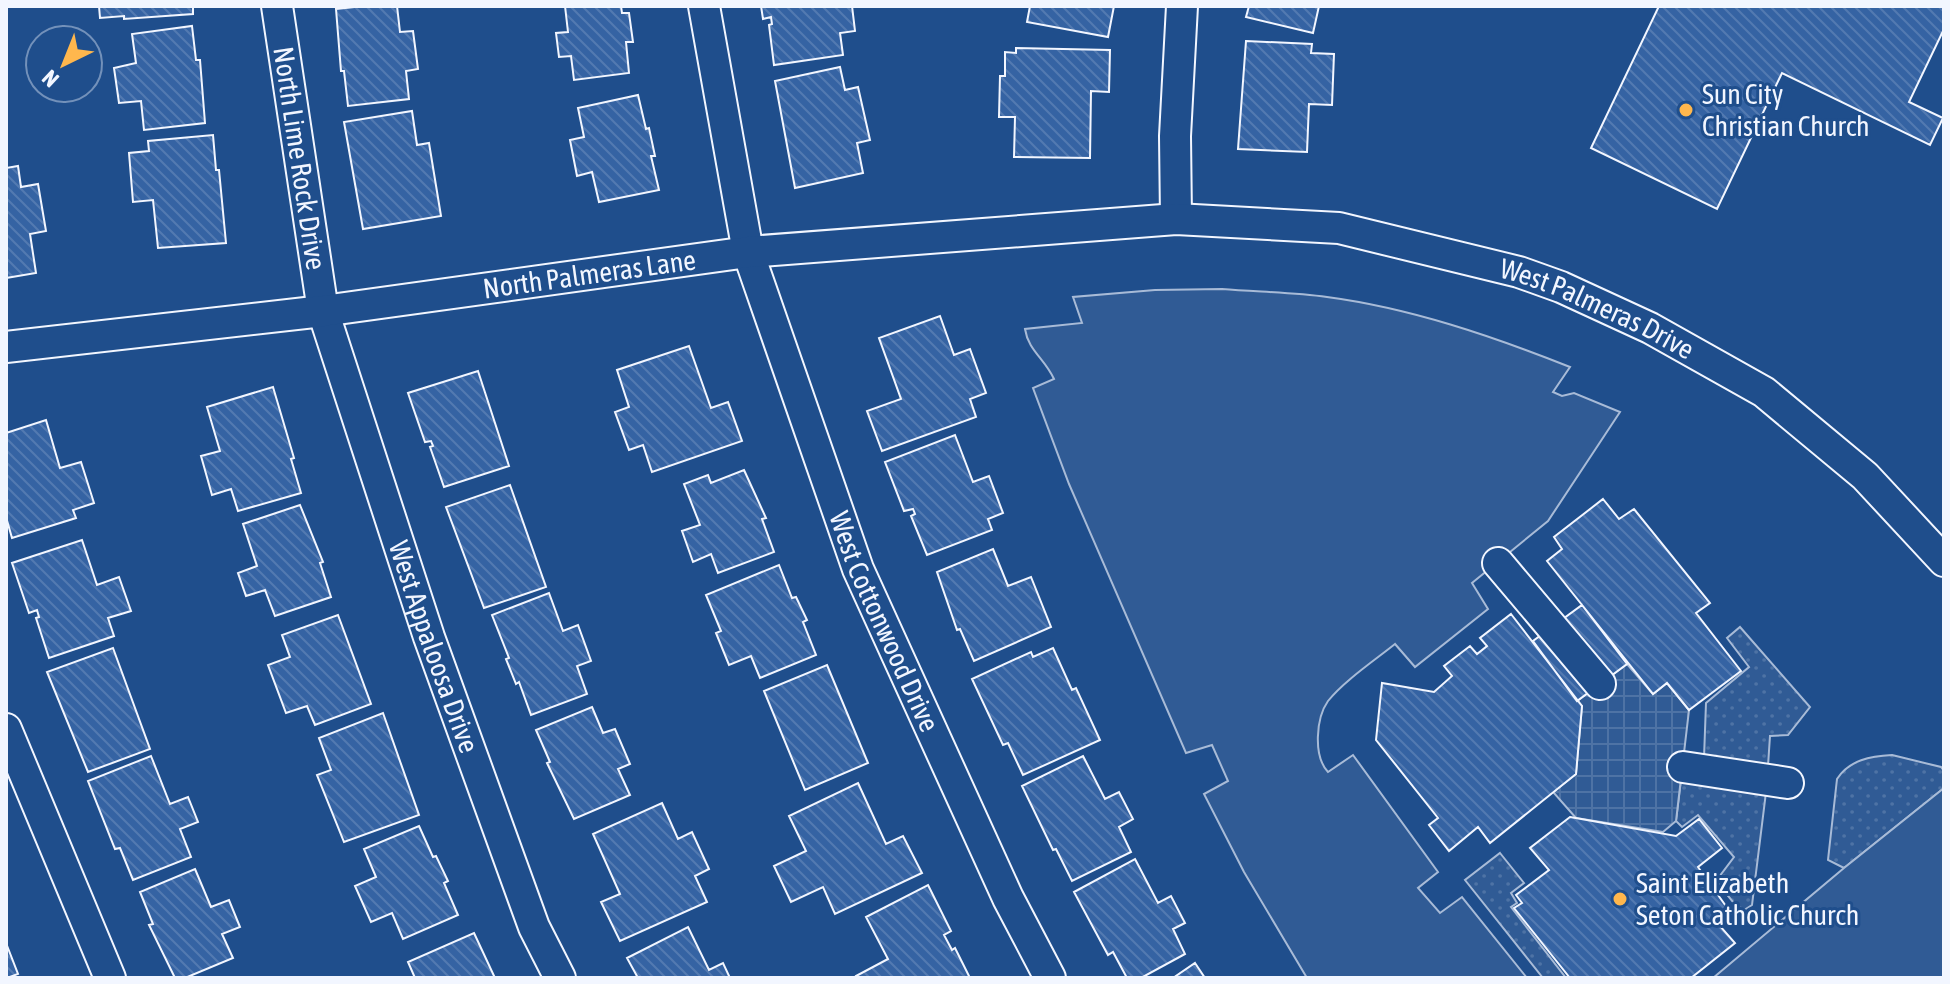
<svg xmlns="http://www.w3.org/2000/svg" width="1950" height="984" font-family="'Asap Condensed',sans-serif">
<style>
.green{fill:url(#green-dots);stroke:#a8bbd7;stroke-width:2}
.pitch{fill:#305b95;stroke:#a8bbd7;stroke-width:2}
.plaza{fill:url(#plaza-grid);stroke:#a8bbd7;stroke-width:2}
.building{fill:url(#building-back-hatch);stroke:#f2f6ff;stroke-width:2}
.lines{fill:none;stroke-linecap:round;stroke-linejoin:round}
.street-casing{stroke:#f2f6ff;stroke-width:34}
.street{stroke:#1f4e8c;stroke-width:30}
.poi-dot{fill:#ffb74d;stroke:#1f4e8c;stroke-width:3}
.labels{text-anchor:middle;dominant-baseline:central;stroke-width:6;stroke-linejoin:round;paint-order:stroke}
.poi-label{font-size:28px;fill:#f2f6ff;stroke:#1f4e8c;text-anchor:start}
.street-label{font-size:28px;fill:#f2f6ff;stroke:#1f4e8c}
</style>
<defs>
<pattern id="green-dots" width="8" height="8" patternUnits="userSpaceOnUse" patternTransform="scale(2)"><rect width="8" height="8" fill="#305b95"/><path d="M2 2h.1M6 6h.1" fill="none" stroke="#4e73a5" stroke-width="1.8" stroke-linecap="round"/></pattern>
<pattern id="plaza-grid" width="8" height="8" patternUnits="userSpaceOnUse" patternTransform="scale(2)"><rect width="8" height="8" fill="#305b95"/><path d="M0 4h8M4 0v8" fill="none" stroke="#4e73a5"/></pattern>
<pattern id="building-back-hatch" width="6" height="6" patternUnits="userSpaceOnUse" patternTransform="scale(2)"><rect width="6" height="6" fill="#3563a3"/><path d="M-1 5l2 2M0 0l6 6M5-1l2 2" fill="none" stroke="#537ab1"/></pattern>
</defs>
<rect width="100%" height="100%" fill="#1f4e8c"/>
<path class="green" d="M1740 627 1810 707 1788 735 1770 736 1768 766 1704 758 1706 703 1749 667 1727 638Z
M1892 755 1941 767 1944 771V788L1844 868 1828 860 1837 779C1849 760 1871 756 1892 755Z
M1681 780 1766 792 1752 905 1741 912 1716 881 1734 857 1698 815 1682 827 1676 821Z
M1500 853 1524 883 1511 893 1517 903 1511 907 1566 978H1543L1465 880Z"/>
<path class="pitch" d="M1222 289C1257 292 1292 292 1327 297 1410 308 1492 336 1570 367L1553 392 1562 396 1574 393 1620 412 1548 521 1472 583 1488 609 1415 667 1395 644C1375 660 1344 681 1328 701 1316 718 1313 756 1328 772L1353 755 1438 872 1418 888 1440 913 1462 897 1527 978H1307L1244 872 1204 794 1228 781 1212 745 1186 753 1069 484 1033 388 1054 379C1045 359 1028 350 1025 329L1082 323 1073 297 1155 290Z
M1944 788V978H1713L1844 868Z"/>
<path class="plaza" d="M1627 664 1653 694 1667 683 1689 710 1676 821 1663 832 1576 818 1553 792 1576 774 1582 706 1577 701Z"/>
<path class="building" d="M99 6H193V14L124 19V16L100 18Z
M364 6H397L400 32 413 31 418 69 406 71 409 99 348 106 344 71H341L336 9Z
M565 6H621L622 13H629L633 42H626L629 73 574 80 571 56 559 57 556 33 568 32Z
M761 6H852L855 31 840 33 843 55 774 65 769 25 772 24 771 17 763 19Z
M1030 6H1114L1108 37 1027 22Z
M1249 6H1319L1313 33 1246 17Z
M1659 6H1944V29L1909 102 1943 118 1930 145 1782 73 1717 209 1591 148Z
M192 26 196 60H200L205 123 144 130 141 101 119 103 114 68 136 63 132 34Z
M1246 41 1312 44 1311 53 1334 54 1332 105 1309 104 1307 152 1238 149Z
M1016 48 1110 50 1109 92 1091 91 1090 158 1014 157 1015 117H999L1000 76H1005V52L1016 53Z
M840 67 845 90 858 87 870 140 857 143 863 173 795 188 775 81Z
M638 95 646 129 649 128 655 156H651L659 190 599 202 592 172 577 176 570 140 584 137 578 108Z
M412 111 417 145 429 143 441 216 363 229 344 122Z
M213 135 216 170H219L226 243 158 248 153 200 133 202 129 153 149 151 148 141Z
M18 166 21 187 38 184 46 231 30 234 36 273 6 278V168Z
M940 316 954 355 970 349 986 393 970 399 976 417 882 451 867 411 901 399 879 338Z
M689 346 711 408 728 402 742 441 652 472 643 445 629 450 615 412 629 407 617 370Z
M478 371 509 466 444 487 430 447 433 446 431 441 425 442 408 393Z
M273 387 294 458 291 459 301 493 238 511 231 489 212 495 201 456 220 451 207 407Z
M46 420 60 468 81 462 94 503 73 510 76 518 12 538 6 517V433Z
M955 435 973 482 989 476 1003 513 988 519 992 530 927 555 911 516 915 514 913 509 904 511 885 462Z
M744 470 766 518 762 519 774 552 718 573 711 554 693 562 682 531 700 525 684 484 708 475 711 483Z
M510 485 546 587 484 608 446 507Z
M1603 499 1619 519 1634 509 1710 603 1696 613 1741 671 1689 710 1667 683 1653 694 1547 561 1562 549 1554 537Z
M300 505 323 562 320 563 331 597 275 616 265 590 246 596 238 573 257 566 243 524Z
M82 540 97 585 119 577 131 611 108 618 114 636 49 658 36 618 39 617 37 610 29 613 12 563Z
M993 549 1008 586 1031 577 1051 627 974 661 960 629 957 630 937 572Z
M779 565 792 598 796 597 807 620 803 622 816 655 760 678 751 656 729 665 716 633 721 631 706 595Z
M549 593 563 631 578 625 591 661 577 666 587 694 531 715 519 682 516 684 506 659 509 658 492 615Z
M1582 605 1627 664 1577 701 1533 641Z
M1511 614 1582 706 1576 774 1490 843 1478 827 1449 851 1429 825 1438 818 1376 740 1382 683 1434 692 1452 676 1444 666 1470 646 1477 654 1487 646 1480 638Z
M338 615 371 704 315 725 307 706 286 713 268 665 290 657 282 635Z
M113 648 150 749 88 772 47 672Z
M1053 648 1072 690 1076 688 1100 740 1023 775 1008 743 1003 745 972 679 1031 652 1033 657Z
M827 665 868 763 805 790 764 691Z
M592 707 603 733 615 729 630 764 618 769 630 795 574 819 547 763 550 762 536 730Z
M383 713 419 815 344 842 317 775 331 770 319 738Z
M151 756 170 804 188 797 198 822 180 829 191 857 133 880 120 848 115 849 88 781Z
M1083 756 1105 799 1119 792 1133 819 1119 827 1131 852 1072 881 1056 849 1053 850 1022 786Z
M858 783 886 844 903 836 922 873 835 914 823 887 791 902 774 866 806 851 789 816Z
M662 803 678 839 692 832 709 869 695 876 707 902 620 941 601 902 620 894 593 834Z
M1570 817 1676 836 1699 819 1722 848 1698 867 1733 916 1719 925 1735 943 1691 978H1570L1514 908 1522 903 1516 895 1549 870 1530 848Z
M419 826 433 857 436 856 448 881 444 883 458 915 403 939 392 913 371 922 355 886 376 877 364 849Z
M1135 859 1158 903 1171 896 1185 923 1173 929 1185 954 1141 978H1127L1113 952 1108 955 1074 892Z
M195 869 211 907 229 900 240 927 222 934 233 958 185 978H175L149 925 153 924 140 892Z
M928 885 951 931 944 935 952 950 955 948 970 978H857L856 976 888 959 866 917Z
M688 927 709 970 723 963 730 978H638L627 958Z
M474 933 495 978H415L408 962Z
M6 943 18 974 7 978H6Z
M1195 963 1205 978H1173Z"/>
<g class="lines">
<defs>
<g id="street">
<path id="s1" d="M277 6 323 311 429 637 534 927 560 978"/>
<path id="s2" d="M704 6 748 252 858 569 1008 898 1050 978"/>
<path d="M1176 219 1175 136 1182 6"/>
<path id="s3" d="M6 347 323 311 748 252 1176 219 1339 228 1519 272 1561 287 1650 328 1764 392 1865 476 1944 561"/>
<path d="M1498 563 1600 684"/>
<path d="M6 729 110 978"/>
<path d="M1683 767 1788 783"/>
</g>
</defs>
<use href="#street" class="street-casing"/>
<use href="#street" class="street"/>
</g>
<g class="poi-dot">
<circle cx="1686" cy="110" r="8"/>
<circle cx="1620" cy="899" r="8"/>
</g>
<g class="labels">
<g class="poi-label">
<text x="1702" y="94">Sun City<tspan x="1702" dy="32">Christian Church</tspan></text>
<text x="1636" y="883">Saint Elizabeth<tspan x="1636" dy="32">Seton Catholic Church</tspan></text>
</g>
<g class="street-label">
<text stroke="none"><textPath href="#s1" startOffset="154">North Lime Rock Drive</textPath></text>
<text stroke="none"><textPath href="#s3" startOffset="588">North Palmeras Lane</textPath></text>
<text stroke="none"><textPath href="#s3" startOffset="1612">West Palmeras Drive</textPath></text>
<text stroke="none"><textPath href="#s2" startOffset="644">West Cottonwood Drive</textPath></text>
<text stroke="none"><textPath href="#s1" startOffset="662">West Appaloosa Drive</textPath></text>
</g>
</g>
<rect width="1950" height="984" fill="none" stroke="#f2f6ff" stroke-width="16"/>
<g transform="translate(64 64) rotate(223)"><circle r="38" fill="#1f4e8c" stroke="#7391ba" stroke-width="2"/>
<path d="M0-6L14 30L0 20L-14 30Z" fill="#ffb74d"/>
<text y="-12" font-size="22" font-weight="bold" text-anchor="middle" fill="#f2f6ff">N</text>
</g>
</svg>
